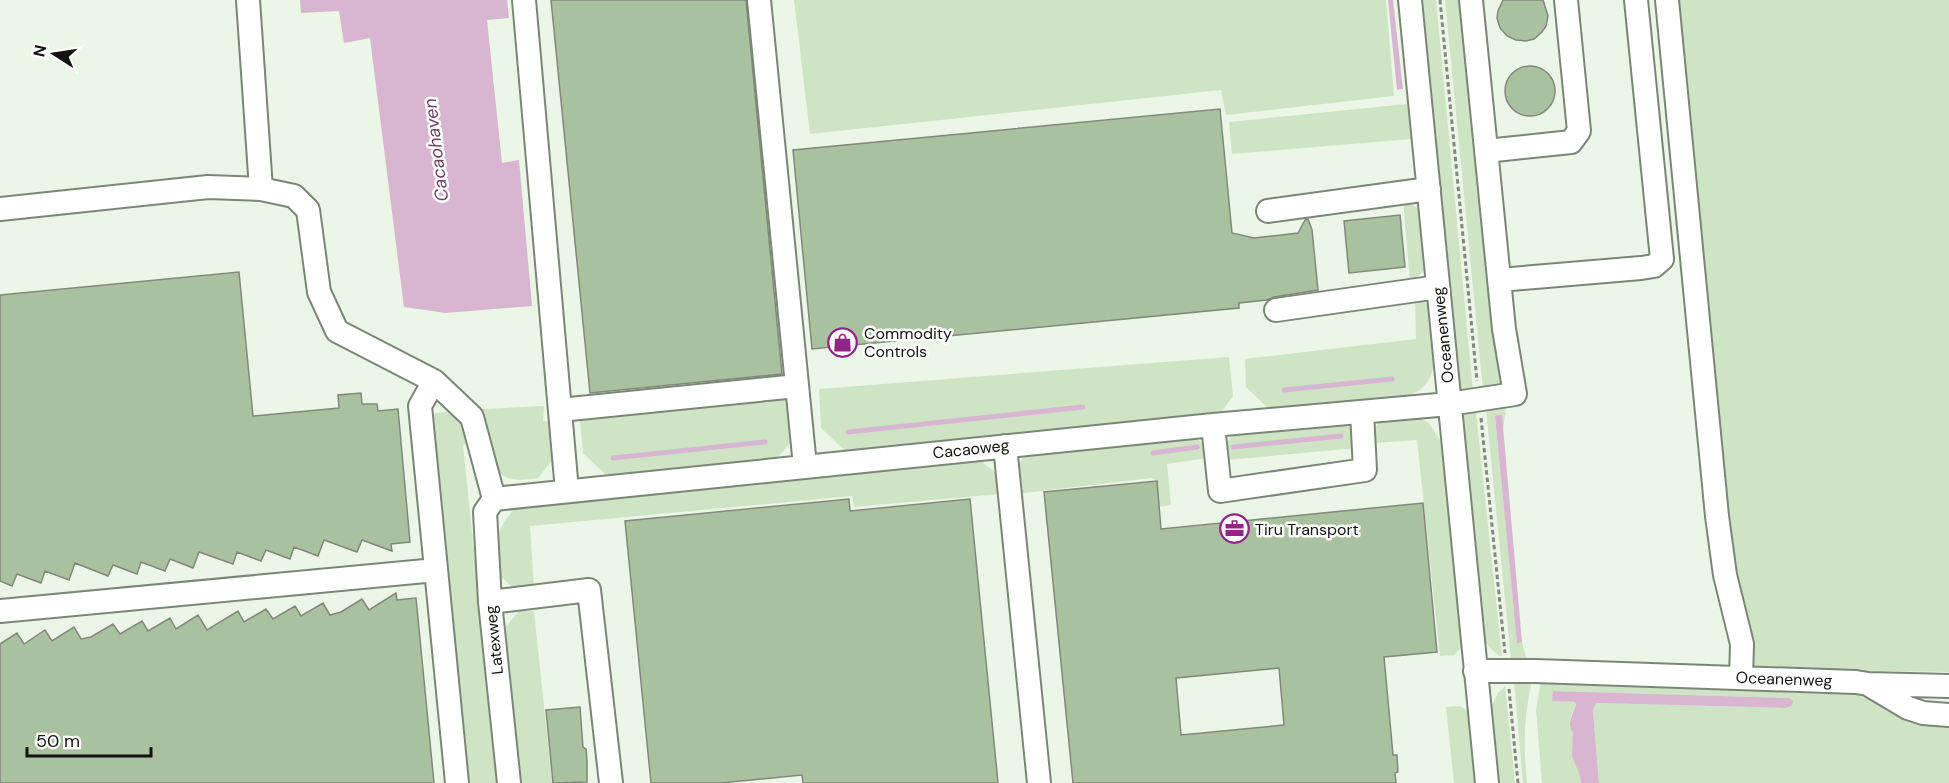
<svg xmlns="http://www.w3.org/2000/svg" width="1949" height="783" font-family="'DM Sans',sans-serif">
<style>
.green{fill:#cfe4c5}
.water{fill:#d8b6d2}
.lines{fill:none;stroke-linecap:round;stroke-linejoin:round}
.stream{stroke:#d8b6d2;stroke-width:5}
.building{fill:#aac19f;stroke:#80897b;stroke-width:1.5;fill-rule:evenodd}
.minor-casing{stroke:#7c8678;stroke-width:26}
.path{stroke:#828a7f;stroke-width:3;stroke-dasharray:4.5 3;stroke-linecap:butt}
.minor{stroke:#fff;stroke-width:22}
.labels{text-anchor:middle;dominant-baseline:central;stroke-width:5;stroke-linejoin:round;paint-order:stroke}
.poi-label{font-size:16px;fill:#10130e;stroke:#fff;text-anchor:start}
.street-label{font-size:16px;fill:#10130e;stroke:#fff}
.water-label{font-size:18px;font-style:italic;fill:#6c3f65;stroke:#fff}
</style>
<rect width="100%" height="100%" fill="#ebf6e6"/>
<path class="green" d="M794 0H1386L1394 96 1226 115 1221 90 810 134Z
M1419 0H1436L1473 391 1458 392Z
M1445 0H1464L1504 386 1483 390Z
M1674 0H1949V672L1754 669 1732 569Z
M1407 104 1411 139 1232 154 1229 122Z
M1403 199 1422 211 1426 269 1410 283Z
M1415 297 1432 306C1434 330 1443 372 1420 390 1416 392 1411 394 1407 396L1268 408 1246 387 1245 359 1416 339Z
M1229 357 1233 396 1220 414 845 451 821 428 819 389Z
M790 390 797 435 777 458 606 475 583 453 580 421 762 402Z
M544 406 543 421 556 422 557 454 538 478C503 484 493 475 484 441L463 445 498 783H464L428 414 461 410Z
M1506 408 1503 430 1502 416H1495L1517 642H1522L1527 661 1511 660 1486 409Z
M1474 410 1476 412 1502 657 1492 650 1483 639 1460 412Z
M1415 416 1429 423 1444 446 1463 646 1454 655 1440 656 1417 440 1375 443V429L1380 421Z
M1348 422 1357 433 1358 448 1227 460 1225 446 1233 434Z
M1196 438 1207 447V458L1167 464 1171 505 1159 507 1157 481 1152 478 1015 494 1013 471 1025 456Z
M977 458 996 473 999 494 854 507 852 496 530 526 534 588 516 590 500 576C498 542 492 529 520 504Z
M519 611H534L552 783H520L505 628Z
M1532 680C1524 718 1523 743 1527 783H1523L1514 682Z
M1541 681 1861 692 1949 723V783H1599L1593 710 1595 703 1786 708 1790 700 1789 698 1553 691V701L1575 702 1576 705C1572 714 1566 724 1573 732L1581 783H1542L1536 710Z
M1505 686 1515 783H1497L1490 709 1498 693Z
M1460 706 1472 714 1478 783H1454L1446 707Z"/>
<path class="water" d="M300 0H507L509 18 487 20 502 163 519 160 532 306 446 313 404 307 370 38 344 43 339 11 301 13Z
M1388 0H1393L1403 89 1397 90Z
M1502 415 1522 642 1517 643 1495 416Z
M1553 691 1789 698 1793 701 1792 705 1786 708 1596 703 1593 710 1599 783H1581L1580 776 1572 756 1573 733C1566 724 1573 714 1576 705L1575 702 1552 701Z"/>
<g class="lines">
<path class="stream" d="M1284 390 1392 379
M848 432 1083 407
M1233 447 1341 436
M1153 453 1197 447
M613 458 765 442"/>
</g>
<path class="building" d="M551 0H746L782 374 590 393Z
M1503 0H1543L1548 16 1546 26 1542 32 1534 39 1526 41 1516 40 1507 36 1500 28 1497 18 1498 11Z
M1505 91a25 25 0 1 1 50 0a25 25 0 1 1-50 0Z
M1220 109 1232 233 1254 238 1298 233 1305 220 1308 219 1312 230 1318 290 1274 297 1267 300 1239 303V308L812 349 793 150Z
M1400 215 1405 267 1349 273 1344 221Z
M239 272 253 416 339 408 338 395 361 393 362 404H377L378 411 398 409 410 542 391 544 392 551 362 540 357 552 324 540 318 556 294 547 290 559 266 550 261 561 237 552 233 564 199 552 193 568 170 559 165 571 141 562 137 574 113 565 108 576 75 563 69 580 45 571 41 583 17 574 12 586 0 581V295Z
M1157 481 1161 529 1423 503 1437 652 1384 657 1393 755H1397L1398 772 1395 773 1396 783H1073L1044 492ZM1279 668 1284 725 1181 735 1176 678Z
M849 499 850 511 970 499 998 783H803L802 775 720 783H651L625 521Z
M396 593 397 600 416 598 434 783H0V644L17 633 24 644 45 630 52 641 74 627 81 639 91 637 113 624 120 634 142 621 148 631 170 618 176 629 198 615 207 630 238 611 244 622 266 609 273 619 295 606 301 616 323 603 330 615 341 612 362 599 369 610Z
M580 707 583 747 586 749 587 760V782L553 783 546 710Z"/>
<g class="lines">
<defs>
<path id="minor" d="M248 0 261 189
M524 0 567 491
M759 0 805 466
M1410 0 1487 783
M1667 0 1717 516 1725 575 1742 644 1741 678
M1486 151 1571 142 1579 131 1566 0
M0 209 208 187 261 189 294 196 308 210 319 292 337 331 434 381 472 417 494 499
M1268 211 1429 189
M1499 280 1641 268 1654 266 1662 259 1636 0
M1276 310 1438 287
M434 381 420 406 457 783
M560 410 797 386
M1213 425 1220 491 1365 470 1362 412
M1005 446 1039 783
M494 499 1213 425 1449 404 1515 394 1504 329 1471 0
M494 499 485 512 490 602 509 783
M490 602 589 590 611 783
M0 611 436 570
M1475 671H1536L1856 682 1868 684 1949 686
M1871 686 1908 708 1923 713 1949 715"/>
</defs>
<use href="#minor" class="minor-casing"/>
<path class="path" d="M1440 0 1477 381
M1481 418 1505 653
M1509 689 1518 783"/>
<use href="#minor" class="minor"/>
</g>
<defs>
<symbol id="shop-ring" viewBox="-11 -11 22 22"><circle r="9.5" fill="#fff" stroke="#912486" stroke-width="1.5"/><path d="M-5-2.5h2.3a2.7 3.5 0 0 1 5.4 0H5L5.5 6h-11ZM-1.5-2.5h3a1.5 2.3 0 0 0-3 0Z" fill="#912486"/></symbol>
<symbol id="office-ring" viewBox="-11 -11 22 22"><circle r="9.5" fill="#fff" stroke="#912486" stroke-width="1.5"/><path d="M-6-3h4V-5.5h4V-3h4V5H-6ZM-1-4.5V-3h2v-1.5ZM-6 0V1H6V0Z" fill="#912486"/></symbol>
</defs>
<g fill-rule="evenodd">
<use href="#shop-ring" x="826" y="326" width="33" height="33"/>
<use href="#office-ring" x="1218" y="512" width="33" height="33"/>
</g>
<g class="labels">
<g class="poi-label">
<text x="864" y="333">Commodity<tspan x="864" dy="18">Controls</tspan></text>
<text x="1255" y="529">Tiru Transport</text>
</g>
<g class="street-label">
<text transform="translate(1443 335) rotate(-96)">Oceanenweg</text>
<text transform="translate(971 449) rotate(-6)">Cacaoweg</text>
<text transform="translate(494 640) rotate(-96)">Latexweg</text>
<text transform="translate(1784 679) rotate(2)">Oceanenweg</text>
</g>
<g class="water-label">
<text transform="translate(436 150) rotate(-97)">Cacaohaven</text>
</g>
</g>
<g transform="translate(54 54) rotate(282)" stroke="#ffffff" stroke-width="4.5" paint-order="stroke">
<path d="M0-4.5L10 22L0 15L-10 22Z" fill="#10130e"/>
<text y="-9" font-size="16" font-weight="bold" text-anchor="middle" fill="#10130e">N</text>
</g>
<path d="M27 747v9h124v-9" fill="none" stroke="#10130e" stroke-width="3"/>
<text x="36" y="747" font-size="18" fill="#10130e" stroke="#ffffff" stroke-width="4.5" paint-order="stroke">50 m</text>
</svg>
